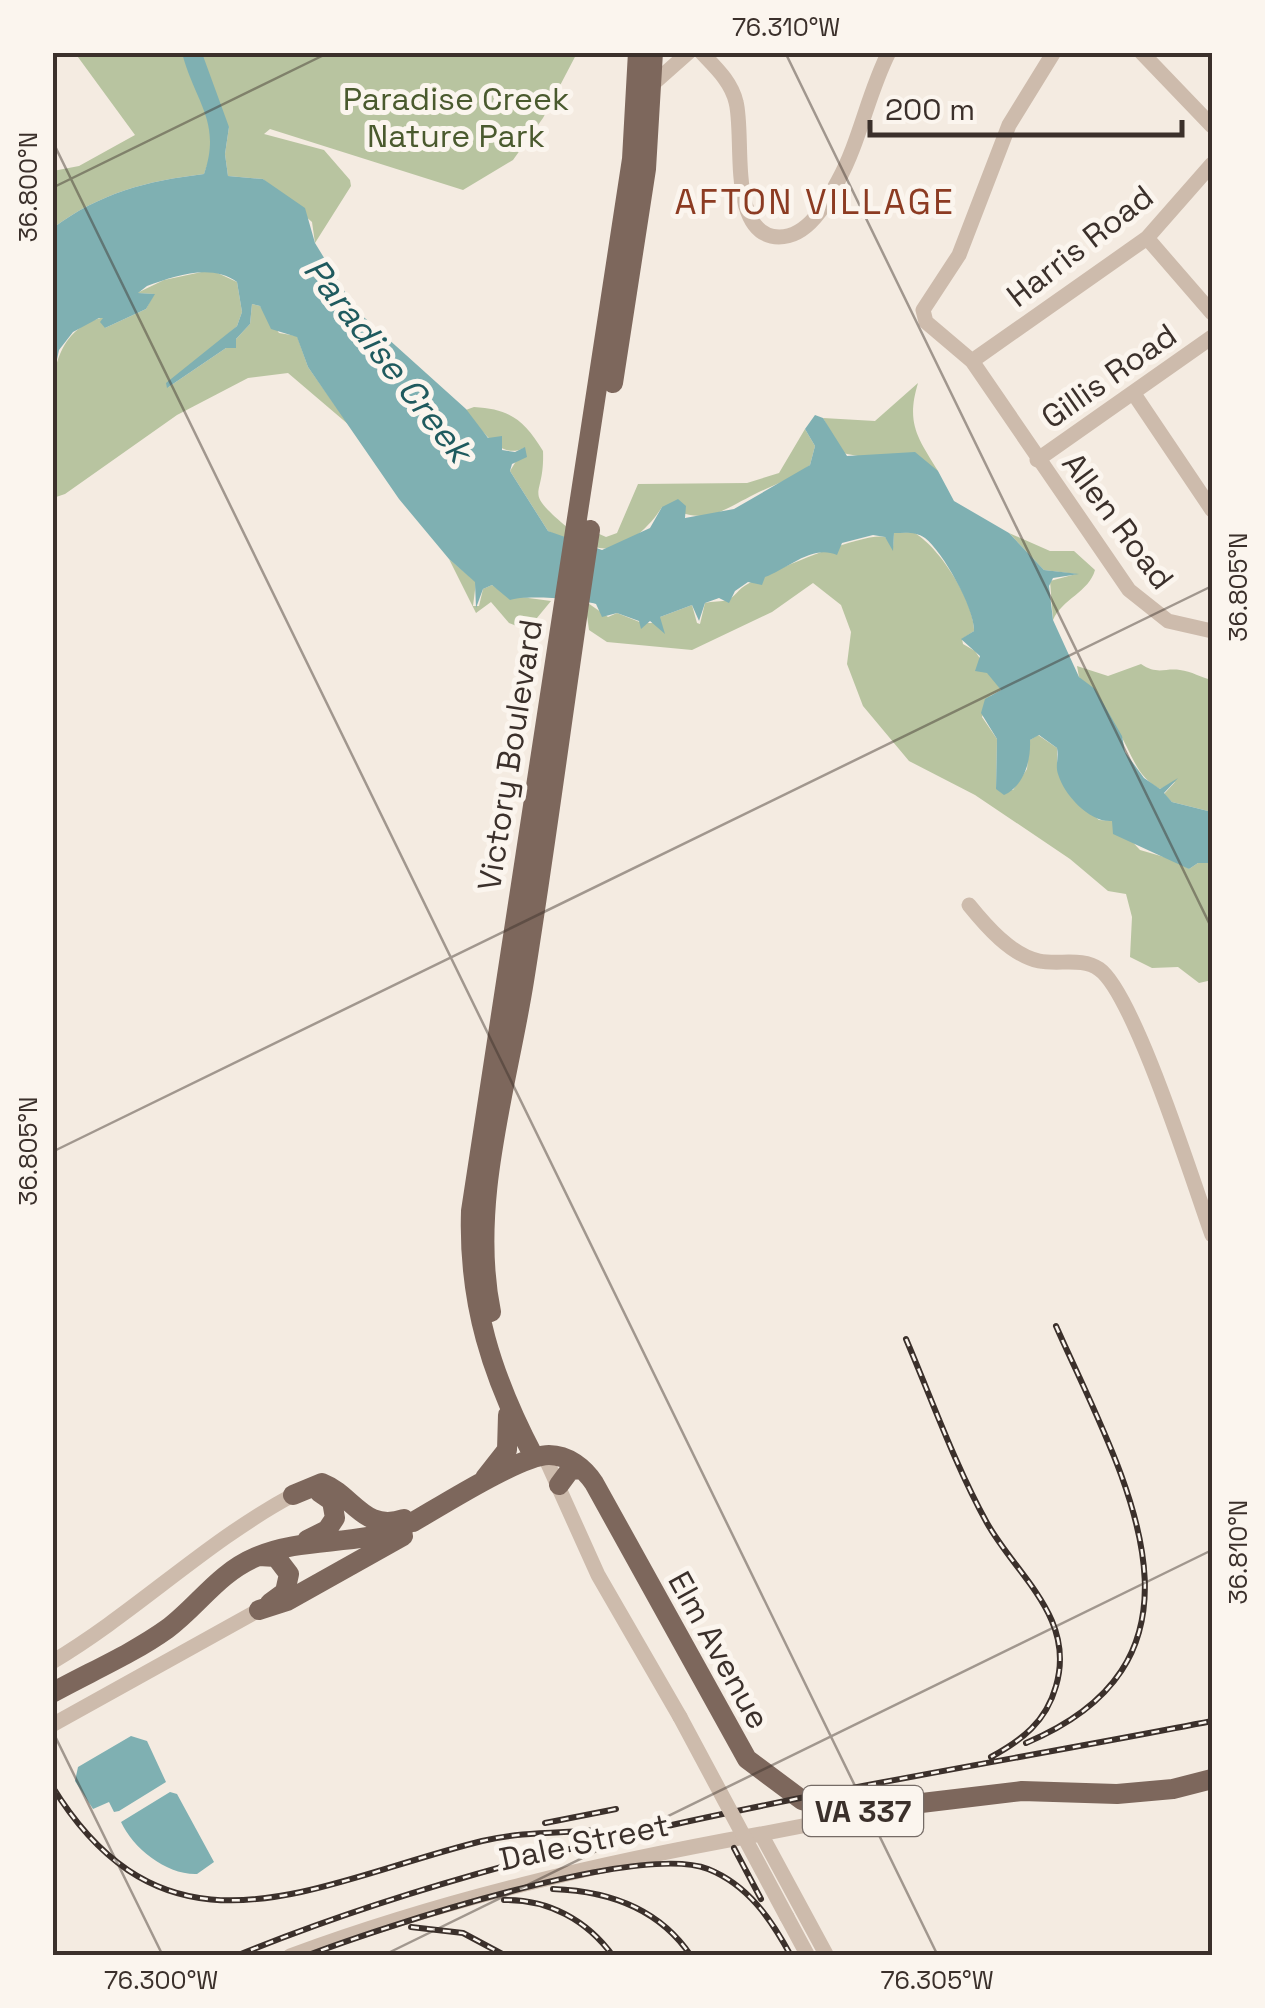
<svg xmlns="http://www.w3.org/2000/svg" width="1265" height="2008" font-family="'Space Grotesk',sans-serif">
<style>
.green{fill:#b8c4a0}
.water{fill:#7fb0b2}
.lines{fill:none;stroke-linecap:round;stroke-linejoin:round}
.minor{stroke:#cdbbac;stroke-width:15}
.major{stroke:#7d675c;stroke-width:20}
.rail-casing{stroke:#3b302b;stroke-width:6}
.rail{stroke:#fbf5ee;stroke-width:2.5;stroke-dasharray:8;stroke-linecap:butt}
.minor-bridge{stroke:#cdbbac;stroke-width:15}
.ticks{fill:none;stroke:#3b302b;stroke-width:2.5;stroke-opacity:0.45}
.labels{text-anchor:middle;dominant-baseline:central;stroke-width:10;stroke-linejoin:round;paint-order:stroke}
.shield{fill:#fbf5ee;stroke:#756b66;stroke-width:2.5}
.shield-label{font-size:30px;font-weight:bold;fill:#3b302b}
.park-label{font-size:32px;fill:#4a5a2e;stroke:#fbf5ee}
.street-label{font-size:32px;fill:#3b302b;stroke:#fbf5ee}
.neighbourhood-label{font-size:35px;letter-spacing:2.5px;fill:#8c3b22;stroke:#fbf5ee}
.water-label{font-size:35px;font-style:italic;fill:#1f5a5e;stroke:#fbf5ee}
.neatline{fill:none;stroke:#3b302b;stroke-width:4}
.ticks-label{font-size:25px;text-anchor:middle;fill:#3b302b}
</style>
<rect width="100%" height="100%" fill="#f4ebe1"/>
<path class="green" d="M75 53H577L543 118 513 160 463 190 270 129 264 134 324 150 350 180 351 186 315 243 312 222 263 179 228 176 225 154 229 127 210 121 214 146 204 174C146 181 100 193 53 228V171L79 166 135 135Z
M211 270 237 282 242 312 237 326 167 388 226 348H235L236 339 250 324 252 304 260 306 279 333 297 336 308 367 349 425 288 373 248 378 177 415 65 494 53 498 56 463H52C53 410 39 333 104 317L105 328 146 309 154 294 137 293 164 280Z
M918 383C906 423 917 437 938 471L842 453 823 418 875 421Z
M474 407C510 409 524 420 543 451 545 502 520 487 569 529L567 541 548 531 510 471 524 448C498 461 482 426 463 411Z
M805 429 815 446 810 465C793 479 773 485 755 494 710 517 710 523 662 507 650 527 621 555 595 547L597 533 606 537 617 533 638 484 747 483 779 473Z
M913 532C938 545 975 602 974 631L962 639 963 644 975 651 1001 690 990 696 982 717 997 739 996 789 1013 790 1027 769 1030 740 1038 735 1057 748V766L1085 808 1099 820 1113 821 1140 850 1178 861 1189 869 1198 863H1212V980L1199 983 1178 967 1152 968 1130 957 1132 917 1126 894 1108 891 1070 859 975 795 909 761 863 706 847 664 851 632 841 605 813 583 772 612 692 650 607 642 589 630 585 601 608 617 617 613 642 623H660V617L692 605 697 623 700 624 705 603C712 601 722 602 728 600 733 598 740 588 746 585 768 572 865 531 885 537L893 547 894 533Z
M1009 533 1050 551H1074L1095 570C1089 592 1062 599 1053 620L1050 581 1076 574 1044 570Z
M449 559 476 582 473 606H479L483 589 492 585 507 595 551 601 527 630 509 623 491 602 476 613Z
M1141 664C1157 675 1164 668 1180 670 1191 671 1202 678 1212 680V812L1172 802 1164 794 1175 782 1160 789C1136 777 1131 751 1118 731 1106 712 1092 695 1079 677L1077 666 1108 676Z"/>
<path class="water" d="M182 53H202L229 127 225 154 228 176 263 179 305 208 315 243 356 310 466 409 488 438 502 436V450L515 452 525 447 527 457 512 464 510 471 548 531 602 550 650 528 662 507 678 499 686 506 685 518 734 509 810 465 815 446 805 429 815 415 823 418 847 456 915 452 938 471 954 501 1009 533 1044 570 1079 574 1053 578 1049 586 1053 620 1079 677 1095 689 1122 736 1125 752 1144 778 1160 789 1178 778 1164 793 1172 802 1212 812V863H1198L1189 869 1113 834 1112 821C1090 823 1064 795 1058 774 1055 765 1059 758 1057 748L1039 735 1030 740C1031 761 1024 786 1004 795L996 789 997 739 981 713 985 699 1001 690 987 673 975 671 980 656 961 639 974 631C975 609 943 552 925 538 915 531 905 533 894 533L893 551 885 537 873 535 842 543 837 555C812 544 788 569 765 577L762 585 748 582 735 591 729 603 719 598 705 603 699 621 703 630 692 605 660 617 665 634 650 621 641 629 639 621 617 613 602 617 596 604C578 598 522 595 510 600L492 585 483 589 476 608 475 582 449 559 399 499 308 367 297 337 271 329 260 306 252 304 250 324 236 339V348H226L167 388 166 383 237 326 242 312 237 282C211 263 175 276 147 286L138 293 155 294 146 309 105 328 100 322 103 318H99L73 332 59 350 53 379V228C100 193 146 181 204 174 222 122 195 102 182 53Z
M131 1736 147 1741 166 1782 119 1811 114 1812 109 1802 93 1809 75 1781 78 1767Z
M170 1792 177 1794 214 1862 197 1874C166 1875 133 1848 121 1822Z"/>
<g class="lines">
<path class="minor" d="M701 52C715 67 731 81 736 102 745 136 727 236 779 237 808 237 826 204 838 181 860 141 868 93 889 52
M1054 52 1009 125 959 255 923 310 926 322 972 361 1129 590 1168 621 1212 631
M1141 52 1212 126
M645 91 689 52
M1147 238 1212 313
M972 361 1147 238 1212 164
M1134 394 1212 510
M1037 460 1212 337
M969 905C986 926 1011 955 1039 961 1059 965 1082 957 1099 969 1134 993 1194 1185 1212 1235
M544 1455 598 1575 680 1717
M52 1662C136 1612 207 1541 293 1495
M52 1725 259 1610
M761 1834 823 1822 830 1810
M787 1917 808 1956
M290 1956C444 1899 600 1863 761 1834L827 1956"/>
<path class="major" d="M613 383 646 169 653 52
M491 1312C469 1204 507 1088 524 981 548 831 567 680 590 530
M534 1457C492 1377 468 1303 471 1211L632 159 638 52
M485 1478 507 1450 508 1415
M559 1485 570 1470 582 1469
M293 1495 322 1483C353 1495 364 1533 404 1519
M413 1522C441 1506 521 1455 549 1455 568 1455 584 1468 594 1483L747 1759 802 1800 846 1812 1022 1791 1117 1794 1173 1789 1212 1779
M307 1540 327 1530 335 1518 332 1501 319 1492
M259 1556 276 1557 289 1574 285 1592 270 1603
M259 1610 287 1601 403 1536
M52 1693C90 1672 132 1654 167 1629 198 1606 218 1573 256 1557 304 1536 357 1547 405 1526"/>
<defs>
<path id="rail" d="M906 1339C932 1400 955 1465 987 1523 1017 1576 1076 1618 1056 1686 1046 1722 1022 1740 991 1757
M1026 1743C1233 1656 1120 1471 1056 1326
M52 1786C168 1975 316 1882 482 1841 519 1832 559 1833 597 1830
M545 1823 616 1809
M734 1848 761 1899
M553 1889C609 1891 659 1908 691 1956
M504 1900C548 1899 587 1920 613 1956
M411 1927 463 1933 506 1956
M236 1956C547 1829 885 1785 1212 1721
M306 1956C382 1927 639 1842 708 1869 748 1885 771 1919 791 1956"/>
</defs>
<use href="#rail" class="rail-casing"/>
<use href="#rail" class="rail"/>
<path class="minor-bridge" d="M680 1717 787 1917"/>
</g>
<path class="ticks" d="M785 52 1212 929M52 140 938 1956M52 188 330 52M52 1152 1212 586M52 1730 163 1956M382 1956 1212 1550"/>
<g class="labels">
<rect class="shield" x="803" y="1786" width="120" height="50" rx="8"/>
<g class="shield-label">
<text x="863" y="1811">VA 337</text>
</g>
<g class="park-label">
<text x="456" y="99">Paradise Creek<tspan x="456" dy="37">Nature Park</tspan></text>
</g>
<g class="street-label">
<text transform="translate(1080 246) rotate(-38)">Harris Road</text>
<text transform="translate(1109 376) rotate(-35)">Gillis Road</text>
<text transform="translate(1118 521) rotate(53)">Allen Road</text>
<text transform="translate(510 755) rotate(-81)">Victory Boulevard</text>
<text transform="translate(719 1650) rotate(61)">Elm Avenue</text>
<text transform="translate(584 1842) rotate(-12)">Dale Street</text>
</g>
<g class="neighbourhood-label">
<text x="815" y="202">AFTON VILLAGE</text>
</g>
<g class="water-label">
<text transform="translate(388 360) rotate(52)">Paradise Creek</text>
</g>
</g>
<rect width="1265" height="2008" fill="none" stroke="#fbf5ee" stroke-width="110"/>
<path d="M870 120v15h312v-15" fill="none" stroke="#3b302b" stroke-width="5"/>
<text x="885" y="120" font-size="30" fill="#3b302b" stroke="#fbf5ee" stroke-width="8" paint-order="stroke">200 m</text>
<rect x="55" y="55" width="1155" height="1898" class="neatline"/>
<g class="ticks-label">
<text x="786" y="36">76.310°W</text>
<text transform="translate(28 187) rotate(-90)" y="9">36.800°N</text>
<text transform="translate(1238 587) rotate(-90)" y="9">36.805°N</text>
<text transform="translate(28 1151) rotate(-90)" y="9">36.805°N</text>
<text transform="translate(1238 1552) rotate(-90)" y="9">36.810°N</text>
<text x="161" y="1989">76.300°W</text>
<text x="937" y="1989">76.305°W</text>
</g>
</svg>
